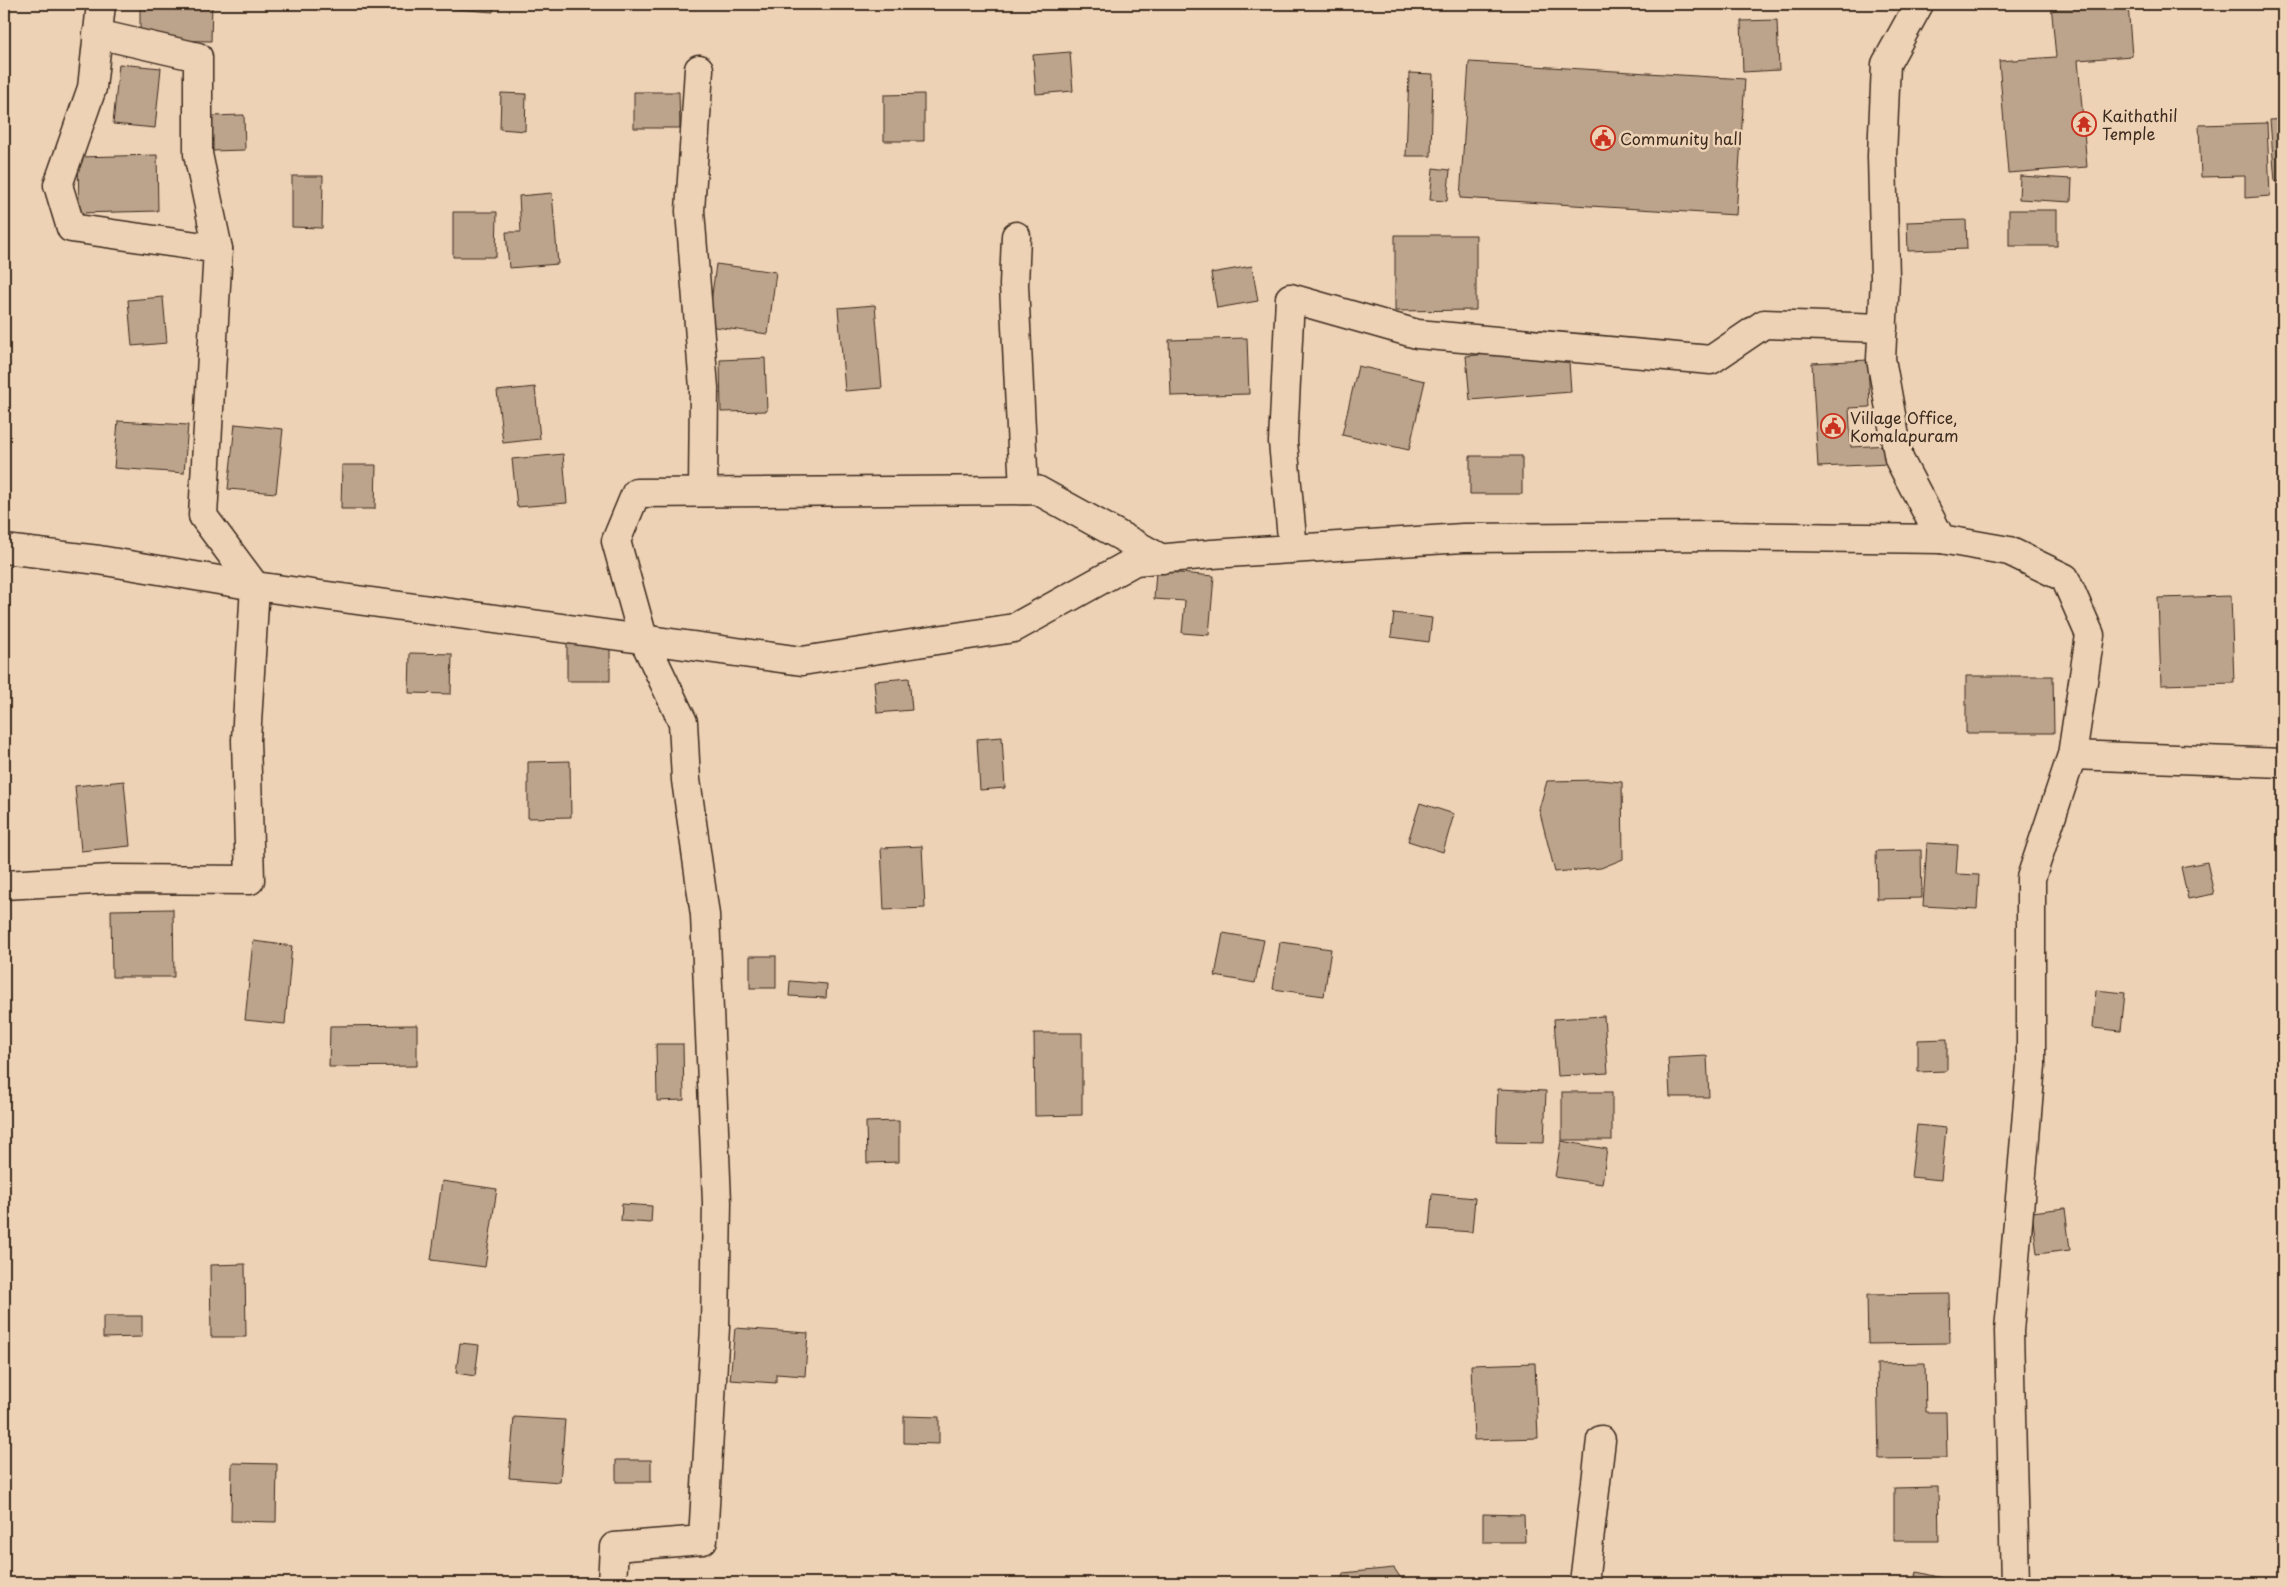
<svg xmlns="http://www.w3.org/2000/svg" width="2287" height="1587" viewBox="0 0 2287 1587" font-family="'Playpen Sans',sans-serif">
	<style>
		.building { fill: #bca38b; stroke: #3b2a1e }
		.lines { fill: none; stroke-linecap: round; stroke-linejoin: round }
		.street-casing { stroke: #3b2a1e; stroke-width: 31 }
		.street { stroke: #eed2b5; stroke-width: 28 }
		.labels { text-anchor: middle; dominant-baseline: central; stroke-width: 5; stroke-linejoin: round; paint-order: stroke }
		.poi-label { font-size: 16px; fill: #3b2a1e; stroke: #eed2b5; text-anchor: start }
	</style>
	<rect width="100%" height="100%" fill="#eed2b5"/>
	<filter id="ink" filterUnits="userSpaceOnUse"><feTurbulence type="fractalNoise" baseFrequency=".02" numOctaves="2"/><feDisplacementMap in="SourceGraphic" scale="10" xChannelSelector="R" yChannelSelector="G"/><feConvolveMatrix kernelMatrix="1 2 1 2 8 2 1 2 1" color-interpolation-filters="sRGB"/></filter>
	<g filter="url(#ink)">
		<g class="building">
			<path d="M140,4H212L211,41L140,40Z"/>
			<path d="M443,4H494L493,12L443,8Z"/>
			<path d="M2051,4H2128L2132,56L2078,60L2087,167L2008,173L1999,61L2056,57Z"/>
			<path d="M1777,20L1779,70L1743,72L1741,21Z"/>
			<path d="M1070,52L1073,91L1036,94L1033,55Z"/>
			<path d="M1469,62L1745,79L1736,215L1460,198Z"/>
			<path d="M119,64L161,68L155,128L113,124Z"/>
			<path d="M1409,73L1433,74L1431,156H1406Z"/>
			<path d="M634,92H679L680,128H634Z"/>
			<path d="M501,93L526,94L525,131L500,129Z"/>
			<path d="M924,94V141H884V95Z"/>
			<path d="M244,115L245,150L212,151L211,116Z"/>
			<path d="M2283,119V181L2275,182L2270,120Z"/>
			<path d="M2267,123L2270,196L2245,198V176L2201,177L2199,125Z"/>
			<path d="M157,155L158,211L79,213L78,157Z"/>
			<path d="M1433,168L1450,170L1447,201L1430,200Z"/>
			<path d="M292,176H323L322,228L292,227Z"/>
			<path d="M2020,176L2072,179L2071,202L2019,199Z"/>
			<path d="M552,193L558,264L509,268L506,232H521L519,196Z"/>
			<rect x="2009" y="210" width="48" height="36"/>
			<path d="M453,212H497L496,257H453Z"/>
			<path d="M1966,220L1967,249L1908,251L1907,222Z"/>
			<path d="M1395,235H1476V310L1395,311Z"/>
			<path d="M716,264L776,272L768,334L708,326Z"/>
			<path d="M1252,266L1258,301L1217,308L1211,273Z"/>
			<path d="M163,297L167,343L132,346L128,300Z"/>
			<path d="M875,305L882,388L845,391L838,308Z"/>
			<path d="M1247,338L1249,394L1171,396L1169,340Z"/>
			<path d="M1568,347L1571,392L1470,400L1466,356Z"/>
			<path d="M765,358L767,411L721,412L720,360Z"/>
			<path d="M1868,360L1870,407L1849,408L1851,447L1889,445L1890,464L1818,467L1812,363Z"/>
			<path d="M1358,366L1425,381L1409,450L1342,435Z"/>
			<path d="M535,387L540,439L503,443L497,391Z"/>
			<path d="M118,421L188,425L184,473L114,468Z"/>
			<path d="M235,424L283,429L276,493L228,489Z"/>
			<path d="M563,454L567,503L517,507L512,459Z"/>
			<rect x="1470" y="456" width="52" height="38"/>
			<path d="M342,465H376L375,509H341Z"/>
			<path d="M1156,571L1214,576L1209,635L1182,633L1185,601L1154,599Z"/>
			<path d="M2231,596L2234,683L2161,685L2158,598Z"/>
			<path d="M1394,613L1432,618L1429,642L1391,637Z"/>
			<rect x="567" y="643" width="43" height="38"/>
			<path d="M410,653L452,654L451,694L409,693Z"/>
			<path d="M1966,676H2053L2054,733H1966Z"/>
			<path d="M909,678L912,710L877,713L874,681Z"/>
			<path d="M1002,737L1005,788L980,790L977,739Z"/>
			<path d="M570,761L571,817L528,818V762Z"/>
			<path d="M1599,780L1622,782L1623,859L1601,868L1555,872L1539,809L1547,781Z"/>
			<path d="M124,781L130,846L81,851L75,786Z"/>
			<path d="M1420,803L1454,814L1443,852L1408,841Z"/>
			<path d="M1927,843L1958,845L1956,874L1979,875L1977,909L1923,906Z"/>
			<path d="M922,846L925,908L884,910L881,848Z"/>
			<path d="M1921,850L1922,898L1877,899L1876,851Z"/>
			<path d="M2207,862L2214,894L2188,899L2181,867Z"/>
			<path d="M173,909L174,977H112L111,910Z"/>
			<path d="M1223,933L1264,940L1255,983L1215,976Z"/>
			<path d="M253,941L292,946L285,1024L245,1020Z"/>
			<path d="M1280,942L1331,949L1324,996L1273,989Z"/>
			<rect x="750" y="956" width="26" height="32"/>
			<path d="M790,981L827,984L826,998L789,996Z"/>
			<path d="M2096,990L2125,993L2121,1031L2093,1028Z"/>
			<path d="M1604,1016L1608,1073L1558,1076L1554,1019Z"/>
			<path d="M417,1025V1066L329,1067L330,1026Z"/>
			<path d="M1034,1033H1082V1115L1035,1116Z"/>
			<path d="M1947,1039V1071L1918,1072V1040Z"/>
			<path d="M656,1044H683L684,1100L657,1101Z"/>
			<path d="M1707,1056L1709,1097H1670L1668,1058Z"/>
			<path d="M1498,1089L1546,1091L1544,1143L1496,1142Z"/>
			<rect x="1562" y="1092" width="50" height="48"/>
			<path d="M899,1121V1162L867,1163L866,1122Z"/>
			<path d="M1917,1125L1946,1128L1941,1180L1911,1177Z"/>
			<path d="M1561,1141L1607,1149L1602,1184L1555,1177Z"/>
			<path d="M442,1181L497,1189L485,1267L431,1260Z"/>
			<path d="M1432,1194L1475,1198L1472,1232L1429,1229Z"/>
			<path d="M622,1204L652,1206L651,1223L621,1221Z"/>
			<path d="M2065,1208L2070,1250L2037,1254L2032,1212Z"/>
			<path d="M245,1264L246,1337H211L210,1265Z"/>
			<path d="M1949,1294L1950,1343L1868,1344L1867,1295Z"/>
			<path d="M103,1316H142V1337L103,1338Z"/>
			<path d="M735,1328L808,1333L805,1376L776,1374V1383L730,1380Z"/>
			<path d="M460,1343L479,1345L475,1376L456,1373Z"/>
			<path d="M1535,1363L1538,1438L1474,1440L1471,1365Z"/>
			<path d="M1925,1363L1926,1412H1946L1947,1458L1879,1459L1877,1364Z"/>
			<path d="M904,1416L939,1417V1444L904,1443Z"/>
			<path d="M514,1417L565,1420L560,1482L509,1478Z"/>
			<rect x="616" y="1460" width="35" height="22"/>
			<path d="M232,1463L277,1464L276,1522L231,1521Z"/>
			<path d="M1938,1487L1939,1541H1894V1488Z"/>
			<path d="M1483,1514L1524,1515L1525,1542H1483Z"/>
			<path d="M1394,1568L1404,1583H1341L1343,1573Z"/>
			<path d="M1917,1572L1951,1580V1583H1914Z"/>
		</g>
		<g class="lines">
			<defs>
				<g id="street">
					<path d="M1919,4L1886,64L1882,156L1885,278L1881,359L1899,459L1941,539L2009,551L2065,578L2090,635L2072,755L2031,878V1065L2009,1331L2015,1583"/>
					<path d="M97,34L198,57V154L218,249"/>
					<path d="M699,69L690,211L704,388L703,492"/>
					<path d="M1016,236L1014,285L1024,490"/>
					<path d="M4,549L99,560L255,586L802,661L1014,628L1135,561L1212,554L1463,538L1719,536L1941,539"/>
					<path d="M1293,549L1283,442L1290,298L1417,334L1711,360L1764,324L1883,328"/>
					<path d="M2072,755L2283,763"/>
					<path d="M4,885L113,879L250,880L246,740L255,586L203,516L218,249L71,228L58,185L92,88L101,4"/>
					<path d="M612,1583L614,1547L703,1540L715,1327L717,1202L705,915L686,780L683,722L643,638L616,541L636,493L1037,490L1162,559"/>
					<path d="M1584,1583L1601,1440"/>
				</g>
			</defs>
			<use href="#street" class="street-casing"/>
			<use href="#street" class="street"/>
		</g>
	</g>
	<defs>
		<symbol id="temple-ring" viewBox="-11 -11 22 22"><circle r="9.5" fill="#eed2b5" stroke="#c8321e" stroke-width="1.5"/><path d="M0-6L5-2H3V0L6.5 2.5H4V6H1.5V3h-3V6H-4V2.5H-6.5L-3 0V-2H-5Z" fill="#c8321e"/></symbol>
		<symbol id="civic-ring" viewBox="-11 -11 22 22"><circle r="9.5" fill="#eed2b5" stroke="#c8321e" stroke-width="1.5"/><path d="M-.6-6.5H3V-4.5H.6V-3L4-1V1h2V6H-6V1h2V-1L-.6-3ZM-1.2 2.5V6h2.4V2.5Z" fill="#c8321e"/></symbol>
	</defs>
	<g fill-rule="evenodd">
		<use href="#temple-ring" x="2070" y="110" width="28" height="28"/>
		<use href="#civic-ring" x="1589" y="124" width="28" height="28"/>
		<use href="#civic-ring" x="1819" y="412" width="28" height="28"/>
	</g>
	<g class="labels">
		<g class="poi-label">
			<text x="2102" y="115">Kaithathil<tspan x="2102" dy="18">Temple</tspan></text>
			<text x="1620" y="138">Community hall</text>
			<text x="1850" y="417">Village Office,<tspan x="1850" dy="18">Komalapuram</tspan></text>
		</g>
	</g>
	<rect width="2287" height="1587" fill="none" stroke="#eed2b5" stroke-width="20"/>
	<rect x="10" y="10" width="2267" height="1567" fill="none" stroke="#3b2a1e" stroke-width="2" filter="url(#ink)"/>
</svg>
